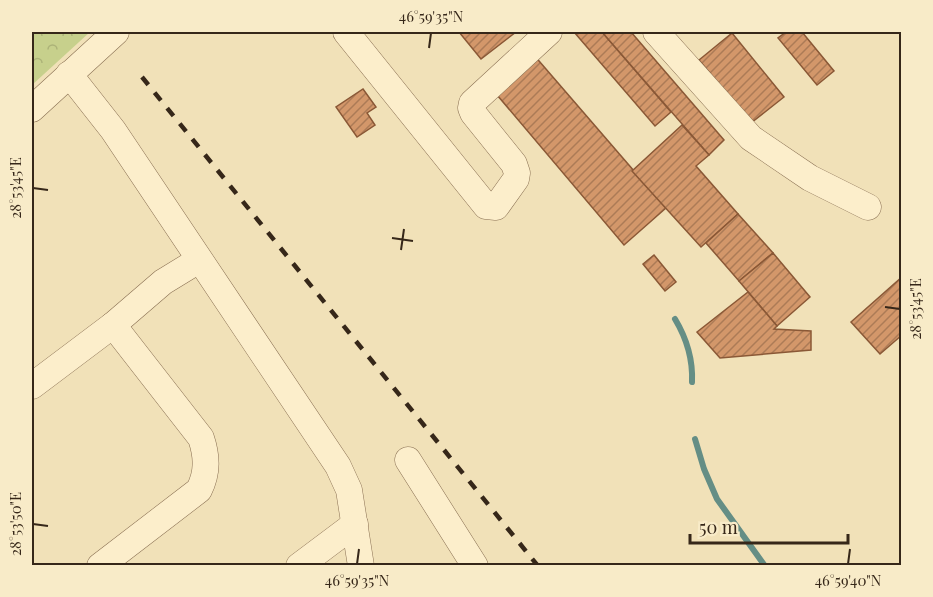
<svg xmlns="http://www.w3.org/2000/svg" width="933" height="597" viewBox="0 0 933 597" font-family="'Playfair Display',serif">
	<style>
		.forest { fill: url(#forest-crowns) }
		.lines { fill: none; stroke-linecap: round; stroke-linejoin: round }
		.stream { stroke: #658e85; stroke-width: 6 }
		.building { fill: url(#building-hatch); stroke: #8a5836; stroke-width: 1.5 }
		.minor-casing { stroke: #896f52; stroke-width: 27 }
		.minor { stroke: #fceecb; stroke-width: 26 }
		.rail { stroke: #362719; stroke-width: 4.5; stroke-dasharray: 10 10; stroke-linecap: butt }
		.ticks { fill: none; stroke: #362719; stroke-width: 2 }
		.neatline { fill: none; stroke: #362719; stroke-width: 2 }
		.ticks-label { font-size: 15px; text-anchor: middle; fill: #362719 }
	</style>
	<defs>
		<pattern id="forest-crowns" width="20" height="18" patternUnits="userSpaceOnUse" patternTransform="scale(1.5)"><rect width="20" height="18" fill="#c7d08c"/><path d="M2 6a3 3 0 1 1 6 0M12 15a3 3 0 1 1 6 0" fill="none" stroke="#acb378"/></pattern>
		<pattern id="building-hatch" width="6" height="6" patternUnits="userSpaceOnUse" patternTransform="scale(1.5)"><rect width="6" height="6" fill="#d3976a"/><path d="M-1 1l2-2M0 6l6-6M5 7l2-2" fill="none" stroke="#ac7b56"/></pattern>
	</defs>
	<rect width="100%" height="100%" fill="#f1e1b8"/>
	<path class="forest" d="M32,32H90L32,85Z"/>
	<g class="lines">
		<g class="stream">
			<path d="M675,319C687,339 693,359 692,382"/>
			<path d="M695,439L704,469L717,499L765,566"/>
		</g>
	</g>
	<g class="building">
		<path d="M459,32H516L481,59Z"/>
		<path d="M574,32H602L671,112L655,126Z"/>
		<path d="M602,32H631L724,140L709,155Z"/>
		<path d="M786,32H802L834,71L817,85L778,38Z"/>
		<path d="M732,33L784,97L751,123L699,60Z"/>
		<path d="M533,54L666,208L624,245L492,89Z"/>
		<path d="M363,89L376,107L367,113L375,125L357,137L336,107Z"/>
		<path d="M682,125L709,155L696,166L738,214L701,247L632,171Z"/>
		<path d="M738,214L773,253L739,281L706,243Z"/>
		<path d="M773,253L810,297L777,326L739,281Z"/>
		<path d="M654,255L676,282L665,291L643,264Z"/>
		<path d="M902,277V335L880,354L851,322Z"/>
		<path d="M748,292L777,326L774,329L811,331V350L720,358L697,332Z"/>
	</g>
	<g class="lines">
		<defs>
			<g id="minor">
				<path d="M346,32L486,206L496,207L516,179L517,173L514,164L473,113L471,108L472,103L549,32"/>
				<path d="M656,32L751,138L810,178L868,207"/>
				<path d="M69,74L113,130L338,466L349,490L361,566"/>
				<path d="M32,109L116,32"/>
				<path d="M32,386L113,325L163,282L199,260"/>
				<path d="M408,460L475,566"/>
				<path d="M100,566L199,490C208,472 207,456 201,438L113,325"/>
				<path d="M299,566L355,524"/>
			</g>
		</defs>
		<use href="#minor" class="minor-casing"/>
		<use href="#minor" class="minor"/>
		<path class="rail" d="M142,77L538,566"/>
	</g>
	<path class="ticks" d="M429,48L431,33M33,188L48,190M392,238L413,241M401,250L404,229M885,307L900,309M33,524L48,526M357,564L359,549M848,564L850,549"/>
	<rect width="933" height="597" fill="none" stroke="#f8ebc8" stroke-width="66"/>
	<path d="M690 534v9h158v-9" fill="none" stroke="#362719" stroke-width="3"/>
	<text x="699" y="534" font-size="18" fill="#362719" stroke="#f8ebc8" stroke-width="4.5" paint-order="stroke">50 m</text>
	<rect x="33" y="33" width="867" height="531" class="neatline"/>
	<g class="ticks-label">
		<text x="431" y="22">46°59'35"N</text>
		<text transform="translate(16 188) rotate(-90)" y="5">28°53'45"E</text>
		<text transform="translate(916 309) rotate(-90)" y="5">28°53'45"E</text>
		<text transform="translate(16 524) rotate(-90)" y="5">28°53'50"E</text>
		<text x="357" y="586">46°59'35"N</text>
		<text x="848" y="586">46°59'40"N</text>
	</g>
</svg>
